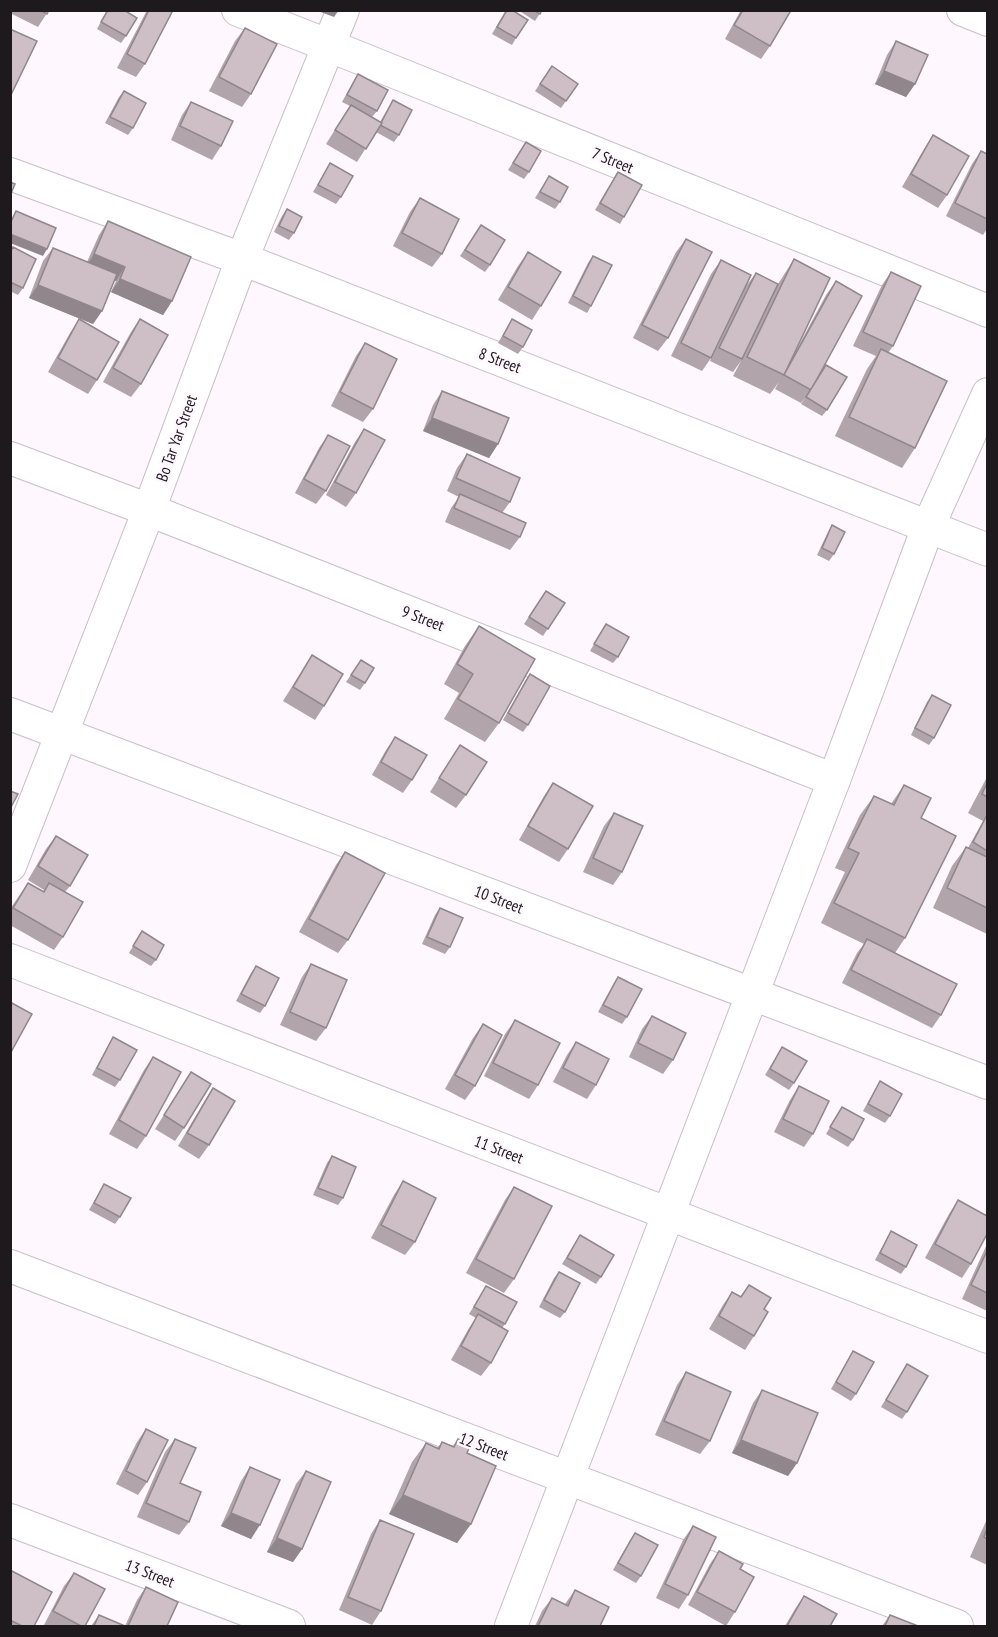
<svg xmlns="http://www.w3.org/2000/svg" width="998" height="1637" viewBox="0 0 998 1637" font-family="'PT Sans Narrow',sans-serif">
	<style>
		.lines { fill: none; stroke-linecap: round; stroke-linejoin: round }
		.minor-casing { stroke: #c9bec8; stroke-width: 34 }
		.minor { stroke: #fff; stroke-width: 32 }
		.wall { fill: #b1a4ab }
		.shaded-wall { fill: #90868b }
		.building { fill: #cebfc7; stroke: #90868b; stroke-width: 1.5 }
		.labels { text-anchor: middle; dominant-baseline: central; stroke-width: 5; stroke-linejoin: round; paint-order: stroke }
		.street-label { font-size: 16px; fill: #1d191c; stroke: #fef7fe }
	</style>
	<rect width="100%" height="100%" fill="#fef7fe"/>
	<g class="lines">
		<defs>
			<g id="minor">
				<path d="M238,10L330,46L988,311"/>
				<path d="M963,10L988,20"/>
				<path d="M10,174L242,259L988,550"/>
				<path d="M10,458L149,510L834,780"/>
				<path d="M10,714L988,1083"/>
				<path d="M10,866L149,510L242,259L343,10"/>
				<path d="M10,960L988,1337"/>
				<path d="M10,1266L957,1626"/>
				<path d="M10,1520L289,1626"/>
				<path d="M511,1626L834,780L928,527L988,394"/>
			</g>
		</defs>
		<use href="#minor" class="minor-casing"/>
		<use href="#minor" class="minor"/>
	</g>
	<g class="wall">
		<path d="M10,10H49L38,27L10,13Z"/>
		<path d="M107,10H124L126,36L121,43L97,29Z"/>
		<path d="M147,10H168L145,64L136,77L117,68L144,16Z"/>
		<path d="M506,10L516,38L512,45L492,34Z"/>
		<path d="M518,10H542L535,21Z"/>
		<path d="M741,10H789L770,46L761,59L725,39Z"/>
		<path d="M245,28L251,94L242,107L209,91L235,41Z"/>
		<path d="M896,41L915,84L906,97L875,84L887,55Z"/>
		<path d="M552,66L578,84L561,108L535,91Z"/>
		<path d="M358,74L377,111L372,117L380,122L393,100L399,135L394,142L376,132L357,162L326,144L350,106L342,102L354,80Z"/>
		<path d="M124,91L133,128L128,135L105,123L119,97Z"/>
		<path d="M191,102L221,146L212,160L171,140L182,115Z"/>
		<path d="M933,135L947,195L938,208L902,187L924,149Z"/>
		<path d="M526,142L529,172L524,179L508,170Z"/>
		<path d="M981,151L987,154V229L983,235L946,216L972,164Z"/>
		<path d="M330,163L341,197L336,204L313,192Z"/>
		<path d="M618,172L624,217L620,224L595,210Z"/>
		<path d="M549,176L560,202L555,209L535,198Z"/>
		<path d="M420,198L442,254L432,267L393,246L410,212Z"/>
		<path d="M287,209L294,233L289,240L274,232L282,216Z"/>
		<path d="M108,221L172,301L163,315L111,292L116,281L114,280L102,311L93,324L29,298L43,261L53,248L87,262L99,235Z"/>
		<path d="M481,225L490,265L485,272L460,256Z"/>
		<path d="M686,239L668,338L658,351L633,338L676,252Z"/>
		<path d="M13,247L23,288L18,295L10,291V250Z"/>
		<path d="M528,252L541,306L532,320L498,300L518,266Z"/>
		<path d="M593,256L591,306L587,313L568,303L588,263Z"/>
		<path d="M794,259L792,358L826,295L836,281L816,380L827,410L822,416L801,404L806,397L801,403L775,389L779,382L770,394L733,376L741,361L733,372L710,361L746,286L756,273L778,284Z"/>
		<path d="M721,260L711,358L702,371L671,356L711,274Z"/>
		<path d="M891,272L893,346L888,353L915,448L902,468L835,436L867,369L876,356L853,346L882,285Z"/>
		<path d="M79,319L97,380L88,394L48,372L70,333Z"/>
		<path d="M140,319L141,384L131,397L103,382L131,332Z"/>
		<path d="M512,319L523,347L518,354L498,343Z"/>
		<path d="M365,343L373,409L363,422L331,406L356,356Z"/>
		<path d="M442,391L498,444L489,458L423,431L433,405Z"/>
		<path d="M364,429L356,493L346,507L326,495L355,442Z"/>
		<path d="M328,435L326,491L316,504L295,493L319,448Z"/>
		<path d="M467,454L510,502L502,513L520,537L510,550L445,522L451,508L459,497L447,491L457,468Z"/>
		<path d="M832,525L834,554L829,561L817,555L828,532Z"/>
		<path d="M546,591L565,603L543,636L524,624Z"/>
		<path d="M606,624L618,657L613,663L590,651Z"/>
		<path d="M479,626L499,723L485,742L444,719L459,693L444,684L465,646Z"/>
		<path d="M312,655L324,706L315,720L283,701L303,669Z"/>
		<path d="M361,660L365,683L360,690L346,682Z"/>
		<path d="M530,674L528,725L523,732L503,720L525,681Z"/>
		<path d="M932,695L934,738L929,745L911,735L927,702Z"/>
		<path d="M395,737L412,780L403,793L372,775L386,750Z"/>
		<path d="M460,745L466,795L456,808L430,792Z"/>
		<path d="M987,777V934L933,908L952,866L966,847L968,848L983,821L968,813Z"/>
		<path d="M553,783L568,849L559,862L519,840L544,796Z"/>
		<path d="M904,785L921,818L905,938L895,953L941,1015L932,1028L842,983L857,953L864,944L821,923L845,872L835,868L860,815L874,796L891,804Z"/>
		<path d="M614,813L622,872L613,885L583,872L604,826Z"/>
		<path d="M56,836L70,886L65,892L63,937L54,950L10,925V909L28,883L43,892L44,890L28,880L46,849Z"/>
		<path d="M345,852L348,940L338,953L299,932L336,865Z"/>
		<path d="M440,908L450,947L445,954L422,944L435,915Z"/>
		<path d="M142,931L156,960L151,966L129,953Z"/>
		<path d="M311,964L326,1028L316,1041L280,1025L302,977Z"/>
		<path d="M256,966L265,1006L260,1013L236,1001L251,973Z"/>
		<path d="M618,977L627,1017L622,1024L598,1012L614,983Z"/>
		<path d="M652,1016L673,1060L663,1074L629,1057L642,1029Z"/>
		<path d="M515,1020L538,1085L529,1099L484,1076L505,1034Z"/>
		<path d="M483,1024L475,1086L465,1100L445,1089L473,1038Z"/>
		<path d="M113,1037L120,1080L115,1087L92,1075L109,1044Z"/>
		<path d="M576,1042L596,1085L587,1099L553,1082L567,1055Z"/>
		<path d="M782,1047L794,1083L789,1090L765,1075Z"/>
		<path d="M153,1057L146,1136L137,1149L109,1134L144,1070Z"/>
		<path d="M191,1072L184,1128L175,1141L155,1129Z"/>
		<path d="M880,1081L890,1116L885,1123L863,1111Z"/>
		<path d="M799,1086L813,1134L804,1147L774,1132L790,1100Z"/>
		<path d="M213,1088L209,1145L199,1159L178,1146L204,1102Z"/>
		<path d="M842,1107L853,1140L848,1147L826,1134Z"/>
		<path d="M332,1156L343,1198L338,1205L313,1195L327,1163Z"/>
		<path d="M403,1181L415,1242L405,1255L371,1238L394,1195Z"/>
		<path d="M104,1184L120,1217L115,1224L89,1210Z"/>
		<path d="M514,1187V1279L504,1293L466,1273L505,1200Z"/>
		<path d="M958,1200L971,1264L962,1278L925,1258L949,1214Z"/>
		<path d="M891,1231L906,1267L901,1274L875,1260L887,1238Z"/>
		<path d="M580,1235L601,1277L596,1284L562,1264Z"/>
		<path d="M987,1244V1311L962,1299Z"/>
		<path d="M559,1272L565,1312L560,1318L539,1307L554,1278Z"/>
		<path d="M749,1285L754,1336L745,1350L709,1329L723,1305L732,1292L740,1297Z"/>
		<path d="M486,1286L505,1324L502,1328L491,1363L481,1376L451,1360L469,1328L476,1318L469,1314Z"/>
		<path d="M853,1351L856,1394L851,1401L831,1389Z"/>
		<path d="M907,1364V1412L902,1419L881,1407Z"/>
		<path d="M686,1372L710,1441L700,1454L655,1435L677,1385Z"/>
		<path d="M762,1390L797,1463L788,1476L732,1453L753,1403Z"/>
		<path d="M146,1429L147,1482L138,1495L116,1484L137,1442Z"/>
		<path d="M175,1439L180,1483L189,1522L179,1535L137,1517L165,1452Z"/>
		<path d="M458,1439L467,1453L471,1524L457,1543L389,1514L412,1462L426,1443L437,1448L442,1442L453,1446Z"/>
		<path d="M250,1467L251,1539L221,1526L241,1481Z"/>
		<path d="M306,1471L302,1549L293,1562L267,1552L296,1484Z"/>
		<path d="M987,1519V1565L970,1557Z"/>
		<path d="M380,1520L381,1611L372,1625L339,1610L371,1534Z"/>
		<path d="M693,1526L688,1595L679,1609L656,1598L683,1540Z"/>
		<path d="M635,1533L641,1576L636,1583L613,1570L630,1540Z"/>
		<path d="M719,1551L740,1569L735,1612L726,1626L688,1605L710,1564Z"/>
		<path d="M10,1570L34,1626H10Z"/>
		<path d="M74,1573L85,1626H46L44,1625L64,1586Z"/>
		<path d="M146,1587L167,1626H91L99,1615L125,1626L137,1600Z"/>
		<path d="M575,1590L600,1626H535L542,1611L552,1598L565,1604Z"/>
		<path d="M804,1596L830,1626H785L795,1609Z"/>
		<path d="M890,1615L918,1626H882Z"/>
	</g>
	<g class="shaded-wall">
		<path d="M319,10H339L334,17L318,11Z"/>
		<path d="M884,71L915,84L906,97L875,84Z"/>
		<path d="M10,234L47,249L43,256L10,243Z"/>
		<path d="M94,254L125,267L116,281L85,268Z"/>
		<path d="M120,279L172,301L163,315L111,292Z"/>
		<path d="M38,285L102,311L93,324L29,298Z"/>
		<path d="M432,418L498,444L489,458L423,431Z"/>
		<path d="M741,1440L797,1463L788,1476L732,1453Z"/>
		<path d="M403,1495L471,1524L457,1543L389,1514Z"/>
		<path d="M231,1513L260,1525L251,1539L221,1526Z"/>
		<path d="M277,1538L302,1549L293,1562L267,1552Z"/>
	</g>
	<g class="building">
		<path d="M40,10H49L47,14Z"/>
		<path d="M108,10H124L137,18L126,36L101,22Z"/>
		<path d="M149,10H168L172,12L145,64L127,54Z"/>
		<path d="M507,10H512L528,20L516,38L497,27Z"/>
		<path d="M533,10H542L540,14Z"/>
		<path d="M743,10H788L790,12L770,46L734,25Z"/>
		<path d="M245,28L277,44L251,94L219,77Z"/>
		<path d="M10,29L37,41L10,97Z"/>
		<path d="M896,41L928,55L915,84L884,71Z"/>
		<path d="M552,66L578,84L566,101L540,84Z"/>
		<path d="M358,74L388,90L377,111L347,95Z"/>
		<path d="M124,91L146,103L133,128L110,117Z"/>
		<path d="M393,100L412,110L399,135L380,125Z"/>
		<path d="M191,102L233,121L221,146L180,126Z"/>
		<path d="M351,105L382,123L366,149L335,130Z"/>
		<path d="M933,135L969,156L947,195L911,174Z"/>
		<path d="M526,142L541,151L529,172L513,163Z"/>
		<path d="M981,151L987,154V219L955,203Z"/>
		<path d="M330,163L353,176L341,197L318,185Z"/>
		<path d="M618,172L642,185L624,217L600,203Z"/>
		<path d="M549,176L568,187L560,202L540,192Z"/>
		<path d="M10,182L15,184L10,196Z"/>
		<path d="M420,198L459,219L442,254L402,233Z"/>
		<path d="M287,209L302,217L294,233L279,226Z"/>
		<path d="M16,211L56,228L47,249L10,234V224Z"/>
		<path d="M108,221L191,257L172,301L120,279L125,267L94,254Z"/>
		<path d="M481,225L505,240L490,265L465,250Z"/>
		<path d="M686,239L712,252L668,338L642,325Z"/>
		<path d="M13,247L36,259L23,288L10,282V252Z"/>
		<path d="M53,248L117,274L102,311L38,285Z"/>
		<path d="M528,252L561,272L541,306L508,287Z"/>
		<path d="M593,256L612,265L591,306L573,296Z"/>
		<path d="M794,259L830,278L784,375L747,357Z"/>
		<path d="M721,260L751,275L711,358L681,343Z"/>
		<path d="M891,272L921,286L893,346L863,332Z"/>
		<path d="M756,273L778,284L742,359L719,348Z"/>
		<path d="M836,281L862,296L811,390L784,375Z"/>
		<path d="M79,319L119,342L97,380L58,358Z"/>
		<path d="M140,319L168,335L141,384L113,368Z"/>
		<path d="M512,319L532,330L523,347L503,336Z"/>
		<path d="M365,343L397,359L373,409L340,392Z"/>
		<path d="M881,349L947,381L915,448L849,417Z"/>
		<path d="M826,365L847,377L827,410L806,397Z"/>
		<path d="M442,391L509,418L498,444L432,418Z"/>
		<path d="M364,429L385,440L356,493L335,482Z"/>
		<path d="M328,435L350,446L326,491L304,479Z"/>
		<path d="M467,454L520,478L510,502L456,478Z"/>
		<path d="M460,494L526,523L520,537L454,508Z"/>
		<path d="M832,525L845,532L834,554L822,548Z"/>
		<path d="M546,591L565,603L548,629L529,617Z"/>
		<path d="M606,624L629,637L618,657L594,644Z"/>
		<path d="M479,626L535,659L499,723L458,699L473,674L457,664Z"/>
		<path d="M312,655L343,674L324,706L293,687Z"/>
		<path d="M361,660L374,668L365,683L351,675Z"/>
		<path d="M530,674L550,686L528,725L508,713Z"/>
		<path d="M932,695L951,705L934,738L915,728Z"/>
		<path d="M395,737L427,755L412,780L381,762Z"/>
		<path d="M460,745L487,762L466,795L439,778Z"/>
		<path d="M553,783L593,806L568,849L528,826Z"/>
		<path d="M987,783V797L982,794Z"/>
		<path d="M904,785L931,798L921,818L956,836L905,938L834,903L859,853L848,848L874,796L894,805Z"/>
		<path d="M10,791L18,794L10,809Z"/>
		<path d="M614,813L643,826L622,872L593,858Z"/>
		<path d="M987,815V851L973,842Z"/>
		<path d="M56,836L88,855L70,886L38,866Z"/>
		<path d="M966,847L987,857V908L947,888Z"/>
		<path d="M345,852L385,873L348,940L309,919Z"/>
		<path d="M28,883L44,892L49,883L83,902L63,937L13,908Z"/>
		<path d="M440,908L463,918L450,947L427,937Z"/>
		<path d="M142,931L164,945L156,960L133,946Z"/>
		<path d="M867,939L957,984L941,1015L851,970Z"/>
		<path d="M311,964L347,980L326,1028L290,1012Z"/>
		<path d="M256,966L279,978L265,1006L241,994Z"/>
		<path d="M618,977L642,989L627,1017L603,1005Z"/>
		<path d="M10,1002L32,1014L10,1054Z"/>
		<path d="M652,1016L686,1033L673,1060L638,1043Z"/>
		<path d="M515,1020L560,1043L538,1085L493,1063Z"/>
		<path d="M483,1024L502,1035L475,1086L455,1075Z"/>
		<path d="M113,1037L137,1050L120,1080L97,1068Z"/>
		<path d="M576,1042L609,1059L596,1085L563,1068Z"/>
		<path d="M782,1047L807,1061L794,1083L770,1069Z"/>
		<path d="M153,1057L181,1072L146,1136L119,1120Z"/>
		<path d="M191,1072L211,1084L184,1128L164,1115Z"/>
		<path d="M880,1081L902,1094L890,1116L868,1104Z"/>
		<path d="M799,1086L829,1101L813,1134L783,1119Z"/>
		<path d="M213,1088L235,1101L209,1145L187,1133Z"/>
		<path d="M842,1107L864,1119L853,1140L830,1127Z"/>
		<path d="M332,1156L356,1167L343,1198L318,1188Z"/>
		<path d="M403,1181L436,1198L415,1242L381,1225Z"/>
		<path d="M104,1184L131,1198L120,1217L94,1203Z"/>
		<path d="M514,1187L552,1206L514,1279L476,1259Z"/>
		<path d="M958,1200L987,1216V1234L971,1264L935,1244Z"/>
		<path d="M891,1231L917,1245L906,1267L880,1253Z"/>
		<path d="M580,1235L614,1255L601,1277L567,1258Z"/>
		<path d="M987,1251V1293L971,1285Z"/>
		<path d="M559,1272L580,1283L565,1312L544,1300Z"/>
		<path d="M749,1285L771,1298L764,1309L768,1312L754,1336L719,1316L732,1292L741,1297Z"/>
		<path d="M486,1286L517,1302L505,1324L474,1307Z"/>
		<path d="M478,1314L508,1331L491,1363L461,1346Z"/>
		<path d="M853,1351L874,1362L856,1394L836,1382Z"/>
		<path d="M907,1364L928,1376L907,1412L886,1400Z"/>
		<path d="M686,1372L731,1392L710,1441L664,1421Z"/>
		<path d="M762,1390L818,1413L797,1463L741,1440Z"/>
		<path d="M146,1429L168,1440L147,1482L126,1471Z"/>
		<path d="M175,1439L196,1448L180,1483L201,1492L189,1522L146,1503Z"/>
		<path d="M458,1439L471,1444L467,1453L496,1466L471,1524L403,1495L426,1443L439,1449L442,1442L454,1447Z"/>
		<path d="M250,1467L280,1480L260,1525L231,1513Z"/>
		<path d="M306,1471L331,1482L302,1549L277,1538Z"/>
		<path d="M380,1520L414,1534L381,1611L348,1597Z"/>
		<path d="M693,1526L716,1537L688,1595L665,1584Z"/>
		<path d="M987,1529V1539L984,1537Z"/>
		<path d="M635,1533L658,1545L641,1576L618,1563Z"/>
		<path d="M719,1551L743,1564L740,1569L754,1577L735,1612L697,1592Z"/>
		<path d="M10,1570L52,1592L34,1626H22L10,1620Z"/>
		<path d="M74,1573L105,1589L85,1626H81L53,1611Z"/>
		<path d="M146,1587L178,1602L167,1626H128Z"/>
		<path d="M575,1590L609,1607L600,1626H538L552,1598L568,1606Z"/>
		<path d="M804,1596L837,1614L830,1626H787Z"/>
		<path d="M99,1615L125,1626H94Z"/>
		<path d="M890,1615L918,1626H885Z"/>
	</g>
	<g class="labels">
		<g class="street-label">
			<text transform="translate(613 160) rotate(22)">7 Street</text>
			<text transform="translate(500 360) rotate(21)">8 Street</text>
			<text transform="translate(176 438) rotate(-70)">Bo Tar Yar Street</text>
			<text transform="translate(423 618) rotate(21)">9 Street</text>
			<text transform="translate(499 899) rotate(21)">10 Street</text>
			<text transform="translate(499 1149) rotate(21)">11 Street</text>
			<text transform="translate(484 1446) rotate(21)">12 Street</text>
			<text transform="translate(150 1573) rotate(21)">13 Street</text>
		</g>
	</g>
	<rect width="998" height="1637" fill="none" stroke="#1d191c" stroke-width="24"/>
</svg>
